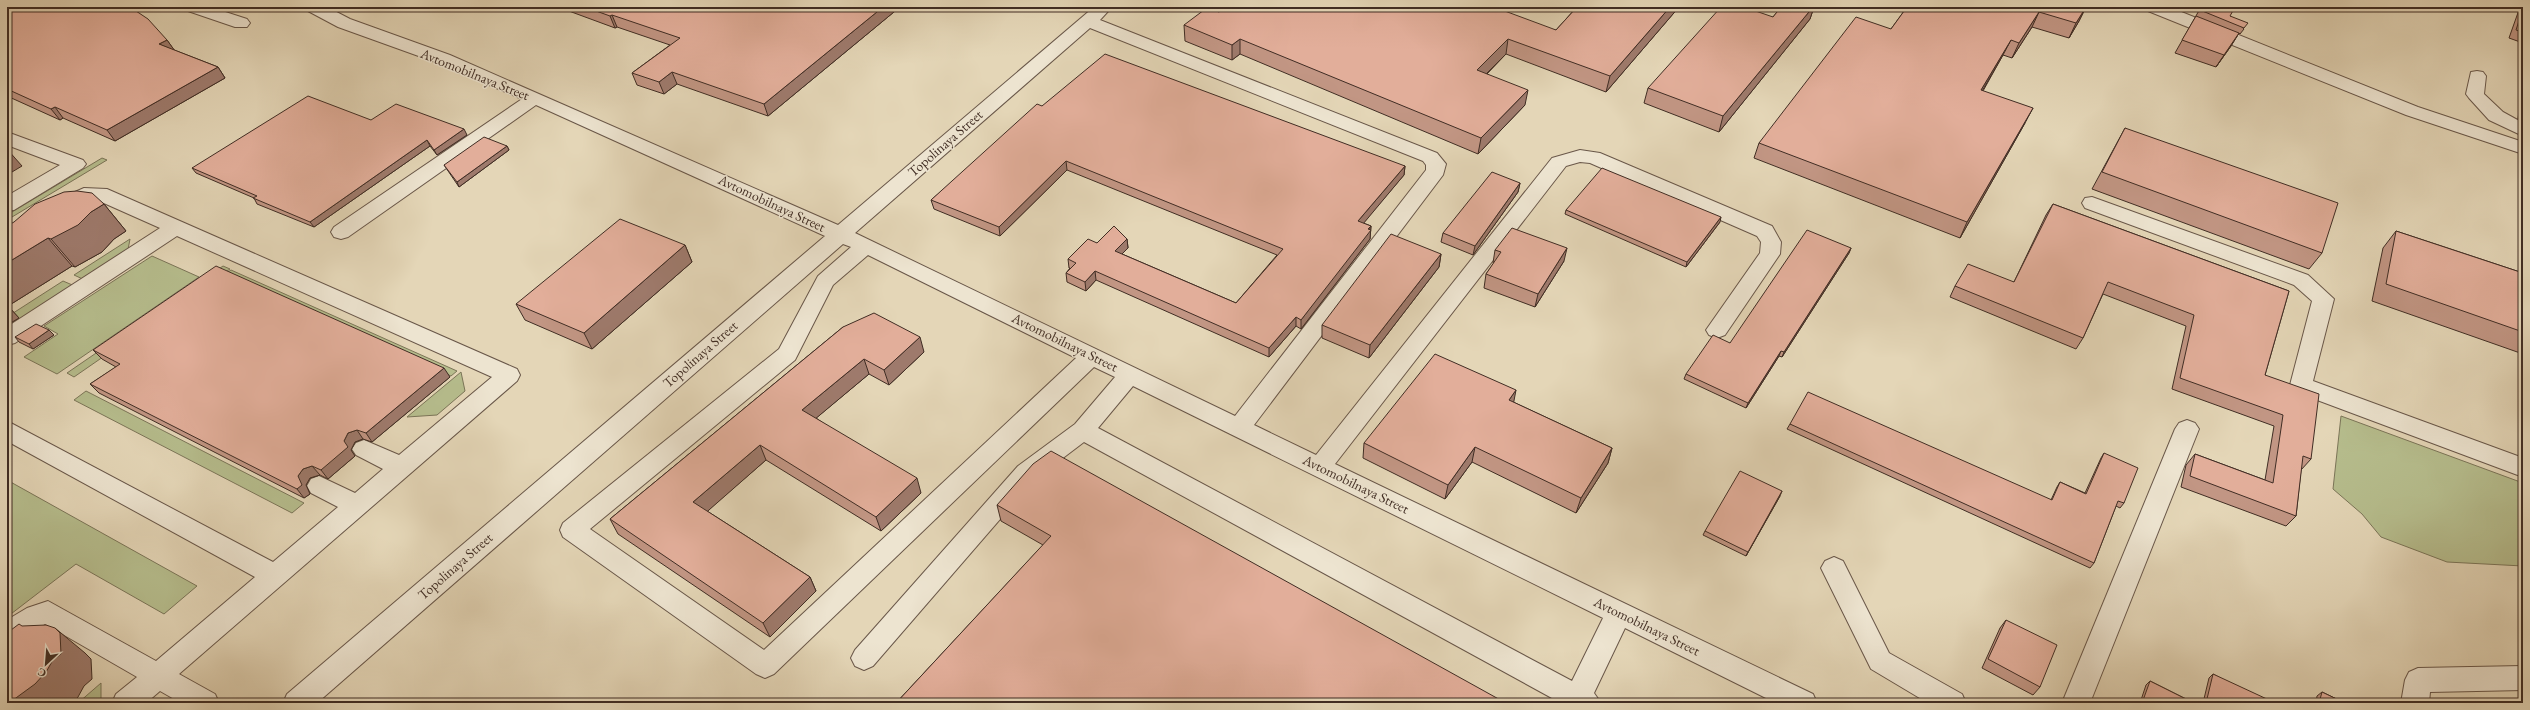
<svg xmlns="http://www.w3.org/2000/svg" width="2530" height="710" viewBox="0 0 2530 710" font-family="'EB Garamond',serif">
	<style>
		.green { fill: #b6bd8d; stroke: #7b7558 }
		.lines { fill: none; stroke-linecap: round; stroke-linejoin: round }
		.minor-casing { stroke: #695749; stroke-width: 2 }
		.minor { fill: #ede4d0; fill-rule: evenodd }
		.wall { fill: #c29684; stroke: #402d24 }
		.shaded-wall { fill: #9e7a6c; stroke: #402d24 }
		.building { fill: #e2ae9a; stroke: #402d24 }
		.labels { text-anchor: middle; dominant-baseline: central; stroke-width: 3; stroke-linejoin: round; paint-order: stroke }
		.street-label { font-size: 14px; fill: #402d24; stroke: #ede4d0 }
	</style>
	<rect width="100%" height="100%" fill="#e4d6b7"/>
	<filter id="stains"><feTurbulence type="fractalNoise" baseFrequency=".005" numOctaves="4"/><feColorMatrix values="0 0 0 0 .2 0 0 0 0 .09 0 0 0 0 .02 0 0 0 .5 -.17"/></filter>
	<radialGradient id="worn" r=".72"><stop offset=".6" stop-color="#630" stop-opacity="0"/><stop offset="1" stop-color="#630" stop-opacity=".3"/></radialGradient>
	<g class="green">
		<path d="M102,158L107,160L7,220V215Z"/>
		<path d="M130,239L127,255L87,281L74,275Z"/>
		<path d="M152,256L199,277L57,374L24,357L58,334L44,326Z"/>
		<path d="M223,266L230,269L74,377L67,373Z"/>
		<path d="M231,270L457,371L451,376L225,274Z"/>
		<path d="M63,281L77,287L7,333V317Z"/>
		<path d="M461,372L465,391L437,415L407,417Z"/>
		<path d="M86,391L304,503L292,513L74,400Z"/>
		<path d="M2341,416L2523,483V566L2447,562L2381,537L2362,514L2333,489Z"/>
		<path d="M7,480L197,586L164,614L76,564L7,617Z"/>
		<path d="M101,683V703H78Z"/>
	</g>
	<g class="lines">
		<defs>
			<g id="minor">
				<path d="M186,7H210L247,19L250,23L247,27H235L188,11Z"/>
				<path d="M306,7H327L350,19L450,55L838,225L1094,7H1112L1100,20L1437,153L1446,164L1443,175L1254,425L1316,455L1552,158L1580,150L1600,153L1772,226L1781,242L1780,254L1725,335L1717,338L1709,335L1706,330L1760,253L1761,242L1757,236L1590,163L1580,162L1566,166L1335,464L1813,694L1817,703H1776L1625,628L1594,693L1601,703H1561L1084,442L1034,480L873,666L864,670L855,666L851,658L855,650L1018,466L1075,424L1115,377L1094,367L774,674L765,678L756,674L563,537L560,530L563,523L779,349L818,276L851,247L843,244L317,703H283L287,694L825,236L536,105L348,237L341,239L334,237L331,232L334,227L522,99L438,63L338,27L308,11ZM1090,28L1423,161L1426,165V170L1235,416L855,233ZM868,255L1076,358L764,650L590,529L795,360L833,285ZM1133,386L1603,618L1572,681L1098,428Z"/>
				<path d="M2146,7H2169L2418,107L2523,142V154L2406,115L2148,11Z"/>
				<path d="M2477,71L2483,72L2486,76L2484,94L2503,112L2523,123V136L2489,120L2469,98L2466,94L2471,72Z"/>
				<path d="M7,132L83,160L86,164L83,168L14,210L7,211V196L60,165L7,145Z"/>
				<path d="M84,188L107,189L517,369L520,375L517,381L179,674L215,694L219,703H181L160,691L146,703H112L116,694L137,677L45,624L16,643L7,646V620L27,608L48,601L156,661L255,577L7,441V421L273,562L338,507L311,493L307,486L311,479L319,476L355,493L383,469L356,455L352,449L356,443L364,440L399,455L492,377L177,236L15,343L7,345V327L160,228L97,200H88L64,211L57,210L54,205L57,200Z"/>
				<path d="M2092,197L2308,275L2334,299L2313,381L2523,458V477L2293,391L2290,385L2312,301L2294,285L2085,208L2082,203L2085,198Z"/>
				<path d="M2187,420L2195,423L2199,429L2090,703H2062L2175,429L2179,423Z"/>
				<path d="M1834,557L1843,561L1889,653L1962,694L1966,703H1928L1871,669L1821,568L1825,561Z"/>
				<path d="M2523,666V690L2430,692L2429,703H2401L2405,680L2409,672L2418,668Z"/>
			</g>
		</defs>
		<use href="#minor" class="minor-casing"/>
		<use href="#minor" class="minor"/>
	</g>
	<g class="wall">
		<path d="M7,7L167,40L174,50L218,67L225,78L115,141L63,118L60,120L7,96Z"/>
		<path d="M558,7H900L768,116L677,84L664,94L637,85L632,73L670,45L617,27L615,28Z"/>
		<path d="M1569,7H1679L1606,92L1506,54L1487,74L1525,105L1478,154L1240,54L1232,60L1185,41L1184,25L1219,12L1556,30L1575,9Z"/>
		<path d="M1781,7H1814L1810,19L1719,132L1644,103L1648,88L1773,17Z"/>
		<path d="M1907,7H2086L2079,21L2069,38L2032,27L2012,58L2003,55L1983,91L2025,123L1960,238L1754,158L1759,143L1891,29Z"/>
		<path d="M2201,7L2230,16L2244,29L2240,34L2239,33L2231,46L2216,67L2175,53Z"/>
		<path d="M2520,7H2523V43L2509,38Z"/>
		<path d="M2523,79V120L2518,119Z"/>
		<path d="M1042,106L1405,166L1404,175L1363,223L1371,226L1370,239L1301,329L1296,326L1269,357L1096,280L1086,291L1067,282L1066,273L1070,268H1069L1068,259L1097,243L1127,239L1128,248L1122,254L1236,303L1277,255L1067,170L1000,236L934,209L931,200Z"/>
		<path d="M2125,128L2322,253L2309,269L2092,189Z"/>
		<path d="M467,135L437,155L430,146L314,227L257,204L254,198L196,173L192,168Z"/>
		<path d="M507,146L509,150L459,187L444,165Z"/>
		<path d="M1520,183L1518,192L1473,255L1441,242L1443,233Z"/>
		<path d="M104,204L126,231L114,239L102,252L75,267L72,266L8,306L19,318L7,325V226Z"/>
		<path d="M2053,204L2289,291L2265,375L2311,459L2301,470L2296,516L2286,526L2181,487L2186,465L2195,454L2265,480L2274,426L2172,389L2186,326L2103,294L2083,338L2076,349L1950,297L1955,286L2014,282L2046,215Z"/>
		<path d="M1566,210L1720,222L1686,267L1565,214Z"/>
		<path d="M2396,231L2523,273V354L2372,301L2383,248Z"/>
		<path d="M685,245L692,262L592,349L525,320L516,304Z"/>
		<path d="M1851,248L1849,253L1782,357L1779,356L1746,408L1684,379L1686,374L1730,343Z"/>
		<path d="M1495,250L1564,261L1535,307L1484,288L1486,274L1494,263H1493Z"/>
		<path d="M1441,254L1439,267L1369,358L1322,338V325Z"/>
		<path d="M843,327L924,352L889,385L869,374L816,418L921,493L881,531L766,460L707,511L810,577L816,591L770,637L618,534L610,519Z"/>
		<path d="M54,335L33,349L19,342L15,337Z"/>
		<path d="M93,350L450,377L372,442L363,439L355,442L351,450L355,456L328,479L320,475L310,478L306,485L310,494L304,498L99,393L90,384L116,367L102,359Z"/>
		<path d="M1513,402L1612,448L1608,463L1576,513L1472,462L1445,499L1363,458L1364,443Z"/>
		<path d="M1790,424L2051,500L2057,487L2060,482L2085,493L2101,458L2104,453L2124,503L2120,508L2116,506L2094,563L2090,568L1787,429Z"/>
		<path d="M1780,496L1746,556L1703,535L1705,531Z"/>
		<path d="M997,505L1504,702V703H896L1043,545L1001,521Z"/>
		<path d="M2006,620L2040,687L2033,695L1982,668L2000,628Z"/>
		<path d="M2213,674L2268,703H2203L2209,678Z"/>
		<path d="M2150,681L2194,703H2140L2146,685Z"/>
		<path d="M2322,692L2345,703H2316L2317,696Z"/>
	</g>
	<g class="shaded-wall">
		<path d="M883,7H900L768,116L764,104Z"/>
		<path d="M1670,7H1679L1606,92L1610,76Z"/>
		<path d="M1813,7H1814L1810,19L1719,132L1723,116Z"/>
		<path d="M2086,7L2079,21L2069,38L2076,23Z"/>
		<path d="M2039,12L2032,27L2012,58L2019,43Z"/>
		<path d="M612,15L617,27L615,28L610,16Z"/>
		<path d="M2239,33L2231,46L2216,67L2224,55Z"/>
		<path d="M1240,39V54L1232,60V45Z"/>
		<path d="M1508,39L1506,54L1475,85L1477,70Z"/>
		<path d="M167,40L175,51L159,44Z"/>
		<path d="M2011,40L2003,55L1974,105L1981,90Z"/>
		<path d="M218,67L225,78L115,141L107,130Z"/>
		<path d="M672,72L677,84L664,94L659,82Z"/>
		<path d="M1528,90L1525,105L1478,154L1481,138Z"/>
		<path d="M55,107L63,118L60,120L51,109Z"/>
		<path d="M2033,108L2025,123L1960,238L1967,222Z"/>
		<path d="M464,129L467,135L437,155L434,150Z"/>
		<path d="M427,140L430,146L314,227L310,222Z"/>
		<path d="M507,146L509,150L459,187L457,182Z"/>
		<path d="M7,149L22,166L7,175Z"/>
		<path d="M1066,161L1067,170L1000,236L999,227Z"/>
		<path d="M1405,166L1404,175L1358,230V221Z"/>
		<path d="M1520,183L1518,192L1473,255L1475,246Z"/>
		<path d="M104,204L126,231L114,239L102,252L75,267L51,239L91,212Z"/>
		<path d="M1721,217L1720,222L1686,267L1687,262Z"/>
		<path d="M1371,226L1370,239L1301,329V320Z"/>
		<path d="M48,238L72,266L8,306L19,318L7,325V263Z"/>
		<path d="M1127,239L1128,248L1116,260L1115,251Z"/>
		<path d="M685,245L692,262L592,349L584,333Z"/>
		<path d="M1567,248L1564,261L1535,307L1538,294Z"/>
		<path d="M1851,248L1849,253L1782,357L1784,352Z"/>
		<path d="M1441,254L1439,267L1369,358L1370,345Z"/>
		<path d="M1095,271L1096,280L1086,291L1085,282Z"/>
		<path d="M1296,317V326L1269,357V348Z"/>
		<path d="M49,330L54,335L33,349L29,344Z"/>
		<path d="M920,337L924,352L889,385L884,370Z"/>
		<path d="M1781,351L1779,356L1746,408L1748,403Z"/>
		<path d="M864,359L869,374L808,425L802,410Z"/>
		<path d="M444,368L450,377L372,442L366,433Z"/>
		<path d="M1516,390L1513,406L1509,400Z"/>
		<path d="M357,430L363,439L355,442L351,450L355,456L328,479L321,470L344,441L348,433Z"/>
		<path d="M760,445L766,460L701,517L693,502Z"/>
		<path d="M1475,447L1472,462L1445,499L1448,485Z"/>
		<path d="M1612,448L1608,463L1576,513L1581,498Z"/>
		<path d="M312,466L320,475L310,478L306,485L310,494L304,498L297,489L298,476L303,469Z"/>
		<path d="M917,478L921,493L881,531L876,517Z"/>
		<path d="M1782,491L1780,496L1746,556L1748,552Z"/>
		<path d="M810,577L816,591L770,637L763,623Z"/>
		<path d="M55,628L85,653L91,659L92,679L84,686L78,697L73,703H9Z"/>
	</g>
	<g class="building">
		<path d="M7,7H122L136,11L148,19L167,40L159,44L218,67L107,130L55,107L51,109L7,89Z"/>
		<path d="M585,7H883L764,104L672,72L659,82L632,73L680,38L612,15L610,16Z"/>
		<path d="M1208,7L1219,12L1225,7H1494L1556,30L1577,7H1670L1610,76L1508,39L1477,70L1528,90L1481,138L1240,39L1232,45L1184,25Z"/>
		<path d="M1721,7H1744L1773,17L1781,7H1813L1723,116L1648,88Z"/>
		<path d="M1907,7H2086L2076,23L2039,12L2019,43L2011,40L1981,90L2033,108L1967,222L1759,143L1856,17L1891,29Z"/>
		<path d="M2201,7H2235L2230,16L2248,23L2244,28L2200,10Z"/>
		<path d="M2523,8V32L2516,30Z"/>
		<path d="M2196,16L2239,33L2224,55L2182,40Z"/>
		<path d="M1105,54L1405,166L1358,221L1371,226L1368,229L1371,230L1301,320L1296,317L1269,348L1095,271L1085,282L1066,273L1076,263L1068,259L1088,239L1097,243L1114,226L1127,239L1115,251L1236,303L1283,249L1066,161L999,227L931,200L1037,104L1042,106Z"/>
		<path d="M308,96L371,120L396,104L464,129L434,150L427,140L310,222L253,198L257,196L192,168Z"/>
		<path d="M2125,128L2338,203L2322,253L2102,172Z"/>
		<path d="M484,137L507,146L457,182L444,165Z"/>
		<path d="M1602,168L1721,217L1687,262L1566,210Z"/>
		<path d="M1492,172L1520,183L1475,246L1443,233Z"/>
		<path d="M77,191L92,193L104,204L91,212L78,225L51,239L48,238L7,263V226L14,222L35,204L64,192Z"/>
		<path d="M2053,204L2289,291L2265,375L2319,394L2311,459L2303,456L2296,516L2190,476L2195,454L2273,483L2283,415L2180,378L2194,315L2108,282L2083,338L1955,286L1968,264L2014,282Z"/>
		<path d="M620,219L685,245L584,333L516,304Z"/>
		<path d="M1512,228L1567,248L1538,294L1486,274L1501,252L1495,250Z"/>
		<path d="M1807,230L1851,248L1784,352L1781,351L1748,403L1686,374L1713,335L1730,343Z"/>
		<path d="M2396,231L2523,273V332L2386,284Z"/>
		<path d="M1391,234L1441,254L1370,345L1322,325Z"/>
		<path d="M216,266L444,368L366,433L357,430L348,433L344,441L348,447L321,470L312,466L303,469L298,476L302,485L297,489L90,384L120,364L93,350Z"/>
		<path d="M874,313L920,337L884,370L864,359L802,410L917,478L876,517L760,445L693,502L810,577L763,623L610,519L843,327Z"/>
		<path d="M36,324L49,330L29,344L15,337Z"/>
		<path d="M1435,354L1516,390L1509,400L1612,448L1581,498L1475,447L1448,485L1364,443Z"/>
		<path d="M1808,392L2052,500L2060,482L2086,494L2104,453L2138,468L2124,503L2118,501L2094,563L1790,424Z"/>
		<path d="M1051,451L1504,702V703H896L1051,536L997,505L1033,464Z"/>
		<path d="M1740,471L1782,491L1748,552L1705,531Z"/>
		<path d="M2006,620L2057,645L2040,687L1988,659Z"/>
		<path d="M19,624L22,626L46,625L55,628L60,633L61,654L53,660L46,672L35,684L9,703H7V633Z"/>
		<path d="M2213,674L2269,700L2268,703H2206Z"/>
		<path d="M2150,681L2194,703H2142Z"/>
		<path d="M2322,692L2345,703H2319Z"/>
	</g>
	<g class="labels">
		<g class="street-label">
			<text transform="translate(475 74) rotate(22)">Avtomobilnaya Street</text>
			<text transform="translate(945 143) rotate(-41)">Topolinaya Street</text>
			<text transform="translate(772 203) rotate(25)">Avtomobilnaya Street</text>
			<text transform="translate(1065 342) rotate(26)">Avtomobilnaya Street</text>
			<text transform="translate(700 354) rotate(-41)">Topolinaya Street</text>
			<text transform="translate(1356 484) rotate(26)">Avtomobilnaya Street</text>
			<text transform="translate(455 566) rotate(-41)">Topolinaya Street</text>
			<text transform="translate(1647 626) rotate(26)">Avtomobilnaya Street</text>
		</g>
	</g>
	<rect width="2530" height="710" fill="none" stroke="#e4d6b7" stroke-width="24"/>
	<rect x="8" y="8" width="2514" height="694" fill="none" stroke="#402d24" stroke-width="2"/>
	<rect x="12" y="12" width="2506" height="686" fill="none" stroke="#402d24"/>
	<g transform="translate(46 664) rotate(206)" stroke="#ede4d0" stroke-width="3" paint-order="stroke">
	<path d="M0-3L7 15L0 10L-7 15Z" fill="#402d24"/>
	<text y="-6" font-size="11" font-weight="bold" text-anchor="middle" fill="#402d24">С</text>
	</g>
	<rect width="100%" height="100%" filter="url(#stains)"/>
	<rect width="100%" height="100%" fill="url(#worn)"/>
</svg>
